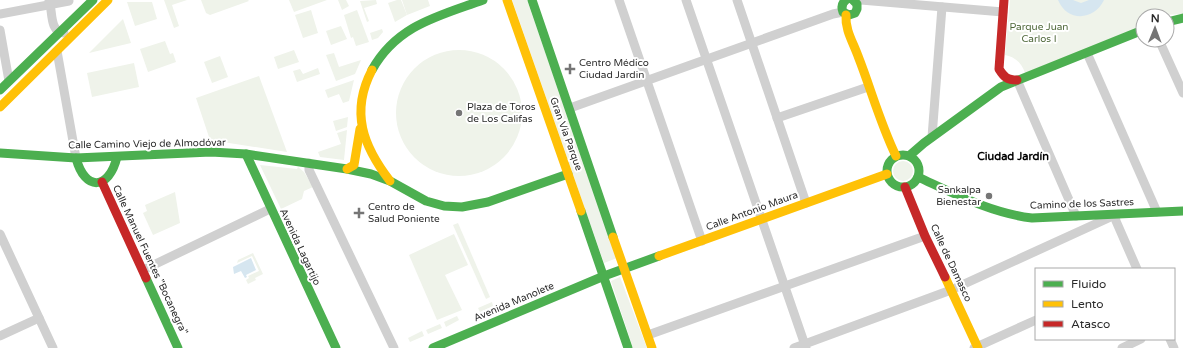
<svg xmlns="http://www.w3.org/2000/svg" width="1183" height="348" viewBox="0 0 1183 348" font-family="'Varela Round',sans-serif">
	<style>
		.green { fill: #eff3ea }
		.water { fill: #d6e6f0 }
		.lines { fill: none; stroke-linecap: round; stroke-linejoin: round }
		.street { stroke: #d0d0d0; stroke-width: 9 }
		.fast { stroke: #4caf50; stroke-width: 9 }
		.slow { stroke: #ffc107; stroke-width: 9 }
		.jam { stroke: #c62828; stroke-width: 9 }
		.poi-dot { fill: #757575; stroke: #fff; stroke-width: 1.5 }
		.labels { text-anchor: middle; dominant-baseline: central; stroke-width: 4; stroke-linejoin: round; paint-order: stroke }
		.park-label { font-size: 10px; fill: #4e6739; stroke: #fff }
		.poi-label { font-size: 10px; fill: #2b2b2b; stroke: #fff; text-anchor: start }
		.street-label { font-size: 10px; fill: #2b2b2b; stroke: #fff }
		.neighbourhood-label { font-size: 11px; font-weight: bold; fill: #000; stroke: #fff }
	</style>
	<rect width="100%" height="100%" fill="#fff"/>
	<g class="green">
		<path d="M164,0H187L172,5L179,26L174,28Z"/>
		<path d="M201,0H248L249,1L210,15L206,13Z"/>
		<path d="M289,0H327L294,12Z"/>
		<path d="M338,0H346L349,6L342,10Z"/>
		<path d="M376,0L377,4L364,8L369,21L367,22L360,1Z"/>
		<path d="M397,0H401L407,15L395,22L388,3Z"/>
		<path d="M402,0H428L430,6L407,15Z"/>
		<path d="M512,0H527L617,258L604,263Z"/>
		<path d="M1010,0H1183V14L1143,16V26L1025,73C1022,63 1015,57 1005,55Z"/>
		<path d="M127,2H152L157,19L135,26Z"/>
		<path d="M311,10L318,33L303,38L295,15Z"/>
		<path d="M357,10L369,42L356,46L353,37L351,38L344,15Z"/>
		<path d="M123,19L131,43L89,53Z"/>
		<path d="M341,26L347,39L331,45L326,31Z"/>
		<path d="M382,29L383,32L378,38L372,40L370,33Z"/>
		<path d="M165,41L170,54L173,53L176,62L148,72L140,49Z"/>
		<circle cx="459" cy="113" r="63"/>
		<path d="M294,50L299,62L278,69L274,57Z"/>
		<path d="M334,53L339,67L361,60L355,74L336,81L326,55Z"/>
		<path d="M220,56L228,77L212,83L204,62Z"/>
		<path d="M134,63L139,87L92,97L87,73Z"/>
		<path d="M318,68L320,74L297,82L293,71L300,69L303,74Z"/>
		<path d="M259,76L287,152L210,140L196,98Z"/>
		<path d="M354,80L349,101L343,103L339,94L328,98L325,90Z"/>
		<path d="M348,117L347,127L336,131L333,121Z"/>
		<path d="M347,130L344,160L320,157L318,152L341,144L337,133Z"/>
		<circle cx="903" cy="171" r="10"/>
		<path d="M260,165L297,169L298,167L304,172L313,187L304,191L302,199L281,209Z"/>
		<path d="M175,192L180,223L153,235L143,213L147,211L145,205Z"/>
		<path d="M458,223L490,297L486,299L453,225Z"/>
		<path d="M454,234L468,265L445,275L462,310L437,320L409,255Z"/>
		<path d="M253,253L263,274L255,278L256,280L248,284L246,280L249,278L248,276L259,271L252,256L237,263L238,260Z"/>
		<path d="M620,277L647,348H633L611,281Z"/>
		<path d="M492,302L493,306L480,312L478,308Z"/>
		<path d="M457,316L459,320L446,327L444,322Z"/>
		<path d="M440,324L442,328L428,334L426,330Z"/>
		<path d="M422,331L424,336L410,342L408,338Z"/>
	</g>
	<g class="water">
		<path d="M1058,0H1073L1081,3L1089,0H1104C1094,21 1067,22 1058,0Z"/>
		<path d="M251,258L256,270L246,275L247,277L245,278L241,271L234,274L233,267Z"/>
	</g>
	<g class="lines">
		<g class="street">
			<path d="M49,0C53,11 49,32 64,33"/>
			<path d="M619,0L702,241"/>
			<path d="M686,0L806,348"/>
			<path d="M737,0L806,203"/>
			<path d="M861,0L1003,12"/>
			<path d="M0,14L69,1"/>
			<path d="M0,30L9,81"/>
			<path d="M1159,40L1183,93"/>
			<path d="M57,51L76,158"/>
			<path d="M1087,53L1157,212"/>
			<path d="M1017,80L1076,216"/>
			<path d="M570,108L833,14L843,12"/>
			<path d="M777,118L868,87"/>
			<path d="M932,137L942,7"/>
			<path d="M309,163V170L394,348"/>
			<path d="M0,234L53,348"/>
			<path d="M143,270L270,209"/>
			<path d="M648,335L925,236"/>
			<path d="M0,336L39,318"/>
			<path d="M1170,339L1174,348"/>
			<path d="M794,348L951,290L1115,215L1116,221L1137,269"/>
			<path d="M974,348L1036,320"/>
			<path d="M1122,348L1141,339"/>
		</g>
		<g class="fast">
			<path d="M532,0L613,237"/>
			<path d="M846,0C842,3 841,7 843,12L849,15L855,13L857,9V4L853,0"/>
			<path d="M1167,22L1183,18"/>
			<path d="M372,70C397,25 439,16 483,0"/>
			<path d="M0,90L93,0"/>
			<path d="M0,153L76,158L211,152L246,154L347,169L371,174L390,181L426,201L444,206L462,207L488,202L568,174"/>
			<path d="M246,154L336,348"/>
			<circle cx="903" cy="171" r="16"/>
			<path d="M909,156L924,143L1001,87L1143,30"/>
			<path d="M76,158C85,192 109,190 117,157"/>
			<path d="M918,177C955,194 991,213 1032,218L1183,211"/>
			<path d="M581,211L628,348"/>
			<path d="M146,278L178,348"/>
			<path d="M433,348L604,276L659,256"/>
		</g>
		<g class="slow">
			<path d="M507,0L581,211"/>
			<path d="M846,15C845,30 853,42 858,56C871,89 880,123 896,156"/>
			<path d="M372,70C350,112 363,146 390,181"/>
			<path d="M0,107L108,0"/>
			<path d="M347,169L354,165L360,129"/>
			<path d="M613,237L652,348"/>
			<path d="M659,256L887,174"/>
			<path d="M945,277L978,348"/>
		</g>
		<g class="jam">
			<path d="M1004,0L999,69C1004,77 1007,80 1017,80"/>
			<path d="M102,182L146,278"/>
			<path d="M905,187L925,236L945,277"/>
		</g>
	</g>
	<g class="poi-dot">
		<path d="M568 63h4v4h4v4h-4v4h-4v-4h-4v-4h4z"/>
		<circle cx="459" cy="113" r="4"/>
		<circle cx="989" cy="196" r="4"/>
		<path d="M357 207h4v4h4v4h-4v4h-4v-4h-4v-4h4z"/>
	</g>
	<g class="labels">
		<g class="park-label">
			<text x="1039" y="27">Parque Juan<tspan x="1039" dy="12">Carlos I</tspan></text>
		</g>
		<g class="poi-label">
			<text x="579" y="63">Centro Médico<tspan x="579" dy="12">Ciudad Jardin</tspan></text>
			<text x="467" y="107">Plaza de Toros<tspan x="467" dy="12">de Los Califas</tspan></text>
			<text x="981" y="190" text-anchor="end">Sankalpa<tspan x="981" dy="12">Bienestar</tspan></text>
			<text x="368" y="207">Centro de<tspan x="368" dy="12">Salud Poniente</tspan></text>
		</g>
		<g class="street-label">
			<text transform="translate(566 134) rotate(70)">Gran Vía Parque</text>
			<text transform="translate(147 144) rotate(-1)">Calle Camino Viejo de Almodóvar</text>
			<text transform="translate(1082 204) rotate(-2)">Camino de los Sastres</text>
			<text transform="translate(752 211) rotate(-20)">Calle Antonio Maura</text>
			<text transform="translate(300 247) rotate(65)">Avenida Lagartijo</text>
			<text transform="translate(150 260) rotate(65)">Calle Manuel Fuentes "Bocanegra"</text>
			<text transform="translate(951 263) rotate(65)">Calle de Damasco</text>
			<text transform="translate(514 302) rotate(-23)">Avenida Manolete</text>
		</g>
		<g class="neighbourhood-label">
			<text x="1013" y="156">Ciudad Jardín</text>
		</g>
	</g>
	<rect x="1035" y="268" width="140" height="72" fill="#ffffff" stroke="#aaaaaa"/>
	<rect x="1043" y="281" width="20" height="6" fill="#4caf50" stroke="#aaaaaa"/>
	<text x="1071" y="288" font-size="12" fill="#2b2b2b">Fluido</text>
	<rect x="1043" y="301" width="20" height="6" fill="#ffc107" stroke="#aaaaaa"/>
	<text x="1071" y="308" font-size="12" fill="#2b2b2b">Lento</text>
	<rect x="1043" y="321" width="20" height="6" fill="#c62828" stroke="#aaaaaa"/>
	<text x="1071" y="328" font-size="12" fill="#2b2b2b">Atasco</text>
	<g transform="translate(1155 28) rotate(1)"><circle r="19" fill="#ffffff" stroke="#aaaaaa"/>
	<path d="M0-3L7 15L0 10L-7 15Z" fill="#757575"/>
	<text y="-6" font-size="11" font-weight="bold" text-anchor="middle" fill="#2b2b2b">N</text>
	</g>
</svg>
